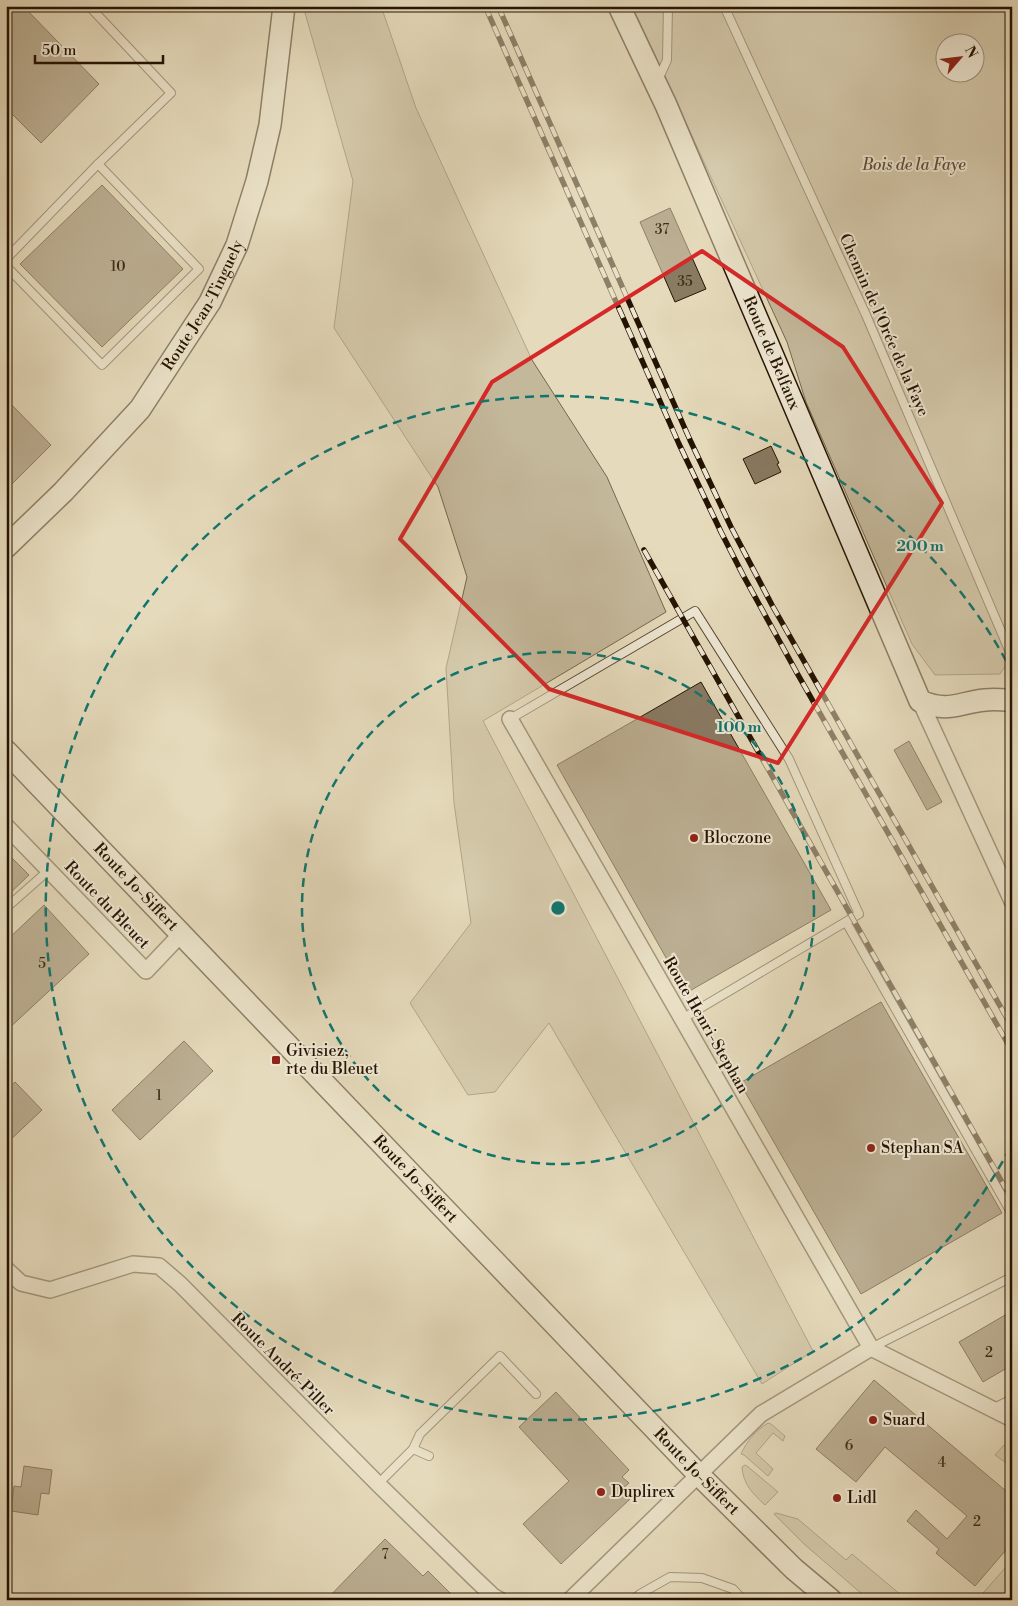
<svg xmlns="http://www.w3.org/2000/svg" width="1018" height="1606" viewBox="0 0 1018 1606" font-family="'Libre Bodoni',serif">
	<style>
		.green { fill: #c4b89b; stroke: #74664e; fill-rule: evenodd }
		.building { fill: #897a62; stroke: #251301 }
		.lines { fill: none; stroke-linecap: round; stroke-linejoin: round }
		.lane-casing { stroke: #554530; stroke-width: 10 }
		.street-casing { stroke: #554530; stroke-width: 18 }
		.secondary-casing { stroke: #251301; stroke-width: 24 }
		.lane { stroke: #eee7d3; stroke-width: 8 }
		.street { stroke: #eee7d3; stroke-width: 15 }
		.secondary { stroke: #eee7d3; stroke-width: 21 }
		.rail-casing { stroke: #251301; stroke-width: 5.5 }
		.rail { stroke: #eee7d3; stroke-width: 4; stroke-dasharray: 11; stroke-linecap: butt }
		.marked { fill: none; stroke: #d62828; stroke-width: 4; stroke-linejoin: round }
		.ring { fill: none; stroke: #0f766e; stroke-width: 2.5; stroke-dasharray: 9 6 }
		.poi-dot { fill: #8f2418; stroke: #eee7d3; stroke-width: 2 }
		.labels { text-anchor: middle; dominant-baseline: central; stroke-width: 4; stroke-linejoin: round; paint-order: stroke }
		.number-label { font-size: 14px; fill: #3e2d19 }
		.park-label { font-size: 16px; font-style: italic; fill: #5d4d37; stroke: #eee7d3 }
		.street-label { font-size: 16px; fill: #251301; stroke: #eee7d3 }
		.poi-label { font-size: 16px; fill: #251301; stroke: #eee7d3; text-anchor: start }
		.centre { fill: #0f766e; stroke: #eee7d3; stroke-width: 2.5 }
		.ring-label { font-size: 15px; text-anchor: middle; font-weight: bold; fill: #0f766e; stroke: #eee7d3; stroke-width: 4; stroke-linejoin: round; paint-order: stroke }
	</style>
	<rect width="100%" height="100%" fill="#e5dabb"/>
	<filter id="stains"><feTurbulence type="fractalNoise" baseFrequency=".004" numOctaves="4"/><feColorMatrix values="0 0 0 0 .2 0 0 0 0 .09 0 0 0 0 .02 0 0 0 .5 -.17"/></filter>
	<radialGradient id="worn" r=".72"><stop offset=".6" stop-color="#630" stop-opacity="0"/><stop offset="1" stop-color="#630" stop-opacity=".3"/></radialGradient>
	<g class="green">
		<path d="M303,6H381L416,108L532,360L607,477L666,612L483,721L813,1351L762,1384L549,1023L495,1092L468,1095L410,1003L471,923L454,803L446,668L467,577L438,487L334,328L353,181Z"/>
		<path d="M632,6H1012V656L1000,674L935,675L912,644L806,402L787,342ZM946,42H976V72H946Z"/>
		<path d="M768,1423L771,1424L785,1436L783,1441L773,1433L756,1453L773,1469L768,1476L744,1455L741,1454C747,1441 755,1431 768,1423Z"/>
		<path d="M1012,1442V1467L995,1455L1003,1446Z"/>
		<path d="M745,1465L747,1466L778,1492L765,1505C753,1494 743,1484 742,1467Z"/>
		<path d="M776,1513L798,1519L846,1560L852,1554L907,1600H869L804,1544L774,1514Z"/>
		<path d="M1012,1560V1598L1010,1600H977Z"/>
	</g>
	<g class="building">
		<path d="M6,6H23L99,84L41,143L6,108Z"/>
		<path d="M102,185L183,269L102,347L20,264Z"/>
		<path d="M670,208L706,289L675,302L640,222Z"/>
		<path d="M6,399L51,445L6,490Z"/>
		<path d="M771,446L779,463L777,464L781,472L755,484L743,459Z"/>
		<path d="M701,682L831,910L686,993L557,765Z"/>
		<path d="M909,741L942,802L927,810L894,750Z"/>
		<path d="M6,852L29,875L6,897Z"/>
		<path d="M44,905L89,954L6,1031V941Z"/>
		<path d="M881,1002L1002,1213L861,1294L740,1083Z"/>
		<path d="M184,1041L213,1071L140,1140L112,1110Z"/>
		<path d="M15,1082L42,1110L6,1144V1090Z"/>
		<path d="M1012,1311V1365L983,1382L959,1342Z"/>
		<path d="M874,1380L1012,1496V1543L975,1586L936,1553L939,1549L907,1521L916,1510L947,1539L967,1516L885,1447L856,1482L816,1449Z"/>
		<path d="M556,1392L629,1470L622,1477L629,1483L621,1490L630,1499L561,1564L523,1524L569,1481L519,1427Z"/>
		<path d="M24,1466L52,1470L49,1494L41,1493L38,1515L11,1511L14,1486L21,1487Z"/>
		<path d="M385,1539L423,1576L428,1571L457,1600H326Z"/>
	</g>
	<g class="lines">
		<defs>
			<g id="lane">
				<path d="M724,6L866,315L1012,657"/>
				<path d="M658,80L667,60L668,6"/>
				<path d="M6,259L98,164L171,93L89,6"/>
				<path d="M6,266L102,365L199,269L98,164"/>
				<path d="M510,719L695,611L789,759L859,914L682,1019"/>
				<path d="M6,908L49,870"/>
				<path d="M846,922L1012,1214"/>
				<path d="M871,1348L1012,1277"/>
				<path d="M992,1409L1012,1399"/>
				<path d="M413,1449L420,1434L500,1356L536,1394"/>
				<path d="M378,1484L413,1449L429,1456"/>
				<path d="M633,1600L640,1594L670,1577L702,1578L733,1589L743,1600"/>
			</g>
			<g id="street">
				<path d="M920,701L1012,901"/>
				<path d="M510,719L871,1348"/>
				<path d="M6,826L146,971L182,933"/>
				<path d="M6,1269L21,1283L50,1290L133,1264L159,1266L180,1284L378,1484L474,1578L493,1596L500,1600"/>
				<path d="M570,1600L761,1414L871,1348L1012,1419"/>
			</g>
			<g id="secondary">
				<path id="s1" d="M619,6L666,105L920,701C949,713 957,703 985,700C993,699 1001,700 1009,700L1012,701"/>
				<path id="s2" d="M6,547L63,492L140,409L210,302L237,245L257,181L270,125L284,6"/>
				<path id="s3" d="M6,751L699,1475L794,1569L831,1600"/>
			</g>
		</defs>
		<use href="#lane" class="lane-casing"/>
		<use href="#street" class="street-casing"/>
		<use href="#secondary" class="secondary-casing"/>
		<use href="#lane" class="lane"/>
		<use href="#street" class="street"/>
		<use href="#secondary" class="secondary"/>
		<defs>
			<g id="rail">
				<path d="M485,6L679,444L721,532L743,575L797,673L1012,1051"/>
				<path d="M498,6L690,440L731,527L772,605L1012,1027"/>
				<path d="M644,550L1006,1189"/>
			</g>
		</defs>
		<use href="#rail" class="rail-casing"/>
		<use href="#rail" class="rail"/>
	</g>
	<path d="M0 0H1018V1606H0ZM702,251L843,347L942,503L778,763L549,689L400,539L492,382Z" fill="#e5dabb" fill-opacity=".55" fill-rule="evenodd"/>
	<path class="marked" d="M702,251L843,347L942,503L778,763L549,689L400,539L492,382Z"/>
	<g class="ring">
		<circle cx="558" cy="908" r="256"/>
		<path d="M1010 1148A512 512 0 1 1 1010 668"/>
	</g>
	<g class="poi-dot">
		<circle cx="694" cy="838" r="5"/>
		<rect x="271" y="1055" width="10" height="10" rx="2.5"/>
		<circle cx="871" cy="1148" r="5"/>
		<circle cx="873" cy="1420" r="5"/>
		<circle cx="601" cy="1492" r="5"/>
		<circle cx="837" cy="1498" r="5"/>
	</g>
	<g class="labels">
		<g class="number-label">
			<text x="662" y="230">37</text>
			<text x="118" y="267">10</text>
			<text x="685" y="282">35</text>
			<text x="42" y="964">5</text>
			<text x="159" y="1096">1</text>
			<text x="989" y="1353">2</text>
			<text x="849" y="1446">6</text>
			<text x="942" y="1463">4</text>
			<text x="977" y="1522">2</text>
			<text x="385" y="1555">7</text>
		</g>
		<g class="park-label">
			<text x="914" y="165">Bois de la Faye</text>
		</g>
		<g class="street-label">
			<text stroke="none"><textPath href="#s2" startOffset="314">Route Jean-Tinguely</textPath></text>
			<text transform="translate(884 325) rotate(66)">Chemin de l'Orée de la Faye</text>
			<text stroke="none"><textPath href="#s1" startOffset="379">Route de Belfaux</textPath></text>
			<text stroke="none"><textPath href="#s3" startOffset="188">Route Jo-Siffert</textPath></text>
			<text transform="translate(107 905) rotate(46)">Route du Bleuet</text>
			<text transform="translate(706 1025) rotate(60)">Route Henri-Stephan</text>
			<text stroke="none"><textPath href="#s3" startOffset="592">Route Jo-Siffert</textPath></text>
			<text transform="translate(283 1364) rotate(45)">Route André-Piller</text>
			<text stroke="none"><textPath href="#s3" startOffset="998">Route Jo-Siffert</textPath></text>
		</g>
		<g class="poi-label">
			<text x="704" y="838">Bloczone</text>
			<text x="286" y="1051">Givisiez,<tspan x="286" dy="18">rte du Bleuet</tspan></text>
			<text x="881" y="1148">Stephan SA</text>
			<text x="883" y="1420">Suard</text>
			<text x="611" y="1492">Duplirex</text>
			<text x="847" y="1498">Lidl</text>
		</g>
	</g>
	<circle cx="558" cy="908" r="8" class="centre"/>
	<g class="ring-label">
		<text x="920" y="551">200 m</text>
		<text x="739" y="732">100 m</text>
	</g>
	<rect width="1018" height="1606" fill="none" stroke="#e5dabb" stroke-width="25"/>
	<rect x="8" y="8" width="1003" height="1591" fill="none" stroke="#251301" stroke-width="2.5"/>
	<rect x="12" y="12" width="993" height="1581" fill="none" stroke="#251301"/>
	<g transform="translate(960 58) rotate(62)"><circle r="24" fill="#eee7d3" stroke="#9e927f"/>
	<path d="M0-4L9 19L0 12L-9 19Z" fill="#8f2418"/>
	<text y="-8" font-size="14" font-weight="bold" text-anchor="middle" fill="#251301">N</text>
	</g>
	<path d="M35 55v8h128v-8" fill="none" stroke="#251301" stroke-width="2.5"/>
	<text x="42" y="55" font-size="15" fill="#251301" stroke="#eee7d3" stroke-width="4" paint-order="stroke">50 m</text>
	<rect width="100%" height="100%" filter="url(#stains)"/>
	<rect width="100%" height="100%" fill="url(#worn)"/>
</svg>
